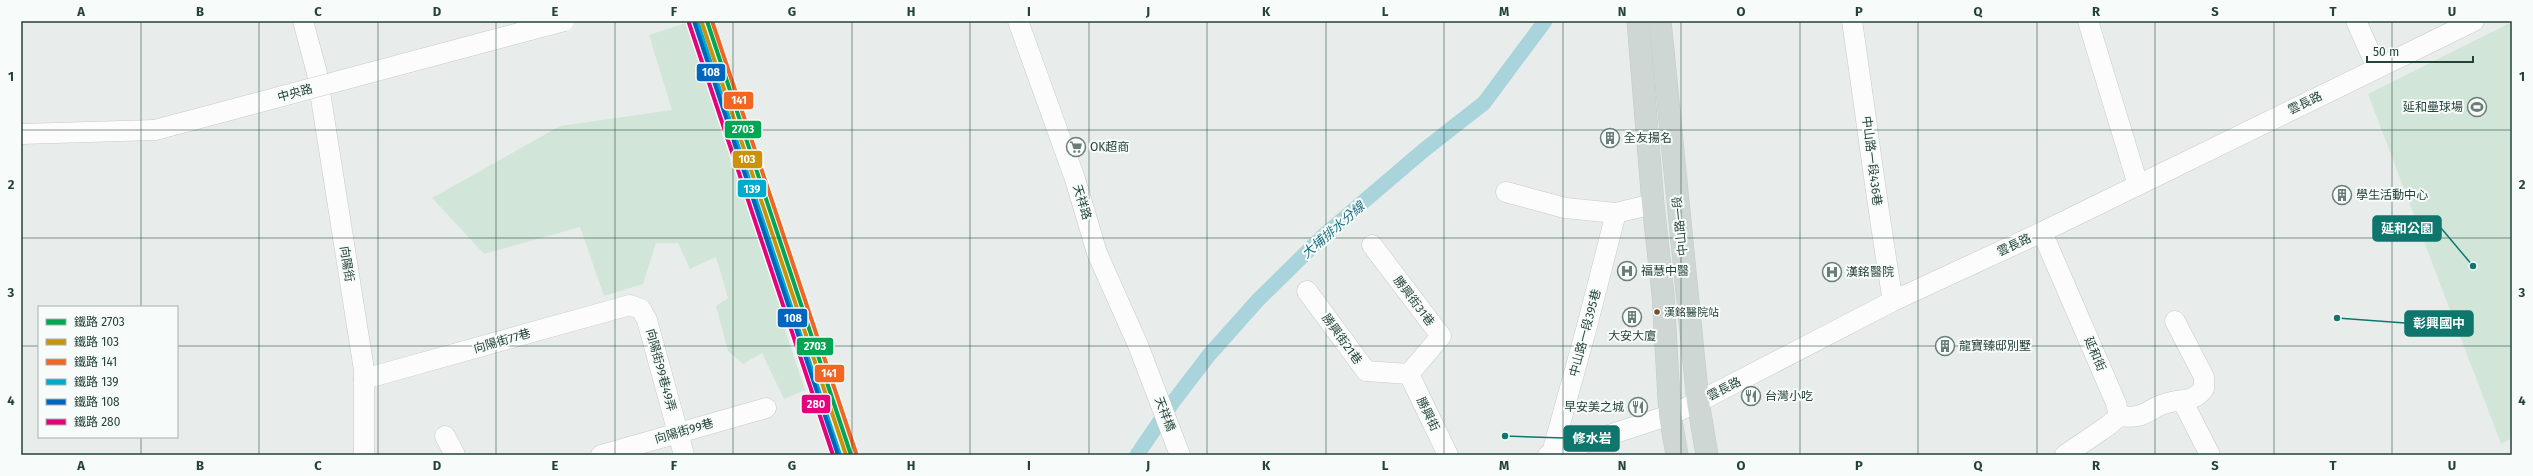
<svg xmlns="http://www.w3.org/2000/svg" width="2533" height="476" viewBox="0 0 2533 476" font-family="'Fira Sans','Noto Sans TC',sans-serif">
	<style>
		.green { fill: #d1e6d8 }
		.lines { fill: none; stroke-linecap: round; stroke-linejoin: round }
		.canal { stroke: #a9d4db; stroke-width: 15 }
		.minor-casing { stroke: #c5cac8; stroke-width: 21 }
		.major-casing { stroke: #c3ccc9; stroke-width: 23 }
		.minor { stroke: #fcfcfc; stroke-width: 20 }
		.major { stroke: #cfd7d5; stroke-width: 22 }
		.minor-bridge-casing { stroke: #c5cac8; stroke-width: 21; stroke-linecap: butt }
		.minor-bridge { stroke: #fcfcfc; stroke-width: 20 }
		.rail-1-casing { stroke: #f7fbf9; stroke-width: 7 }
		.rail-2-casing { stroke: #f7fbf9; stroke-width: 7 }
		.rail-3-casing { stroke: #f7fbf9; stroke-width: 7 }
		.rail-4-casing { stroke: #f7fbf9; stroke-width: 7 }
		.rail-5-casing { stroke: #f7fbf9; stroke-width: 7 }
		.rail-6-casing { stroke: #f7fbf9; stroke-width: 7 }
		.rail-1 { stroke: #00a651; stroke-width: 4 }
		.rail-2 { stroke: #cd920c; stroke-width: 4 }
		.rail-3 { stroke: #f26522; stroke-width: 4 }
		.rail-4 { stroke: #00a9ce; stroke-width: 4 }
		.rail-5 { stroke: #0065bd; stroke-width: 4 }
		.rail-6 { stroke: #e5007d; stroke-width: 4 }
		.grid { fill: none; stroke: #24423a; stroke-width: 1; stroke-opacity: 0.55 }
		.bus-dot { fill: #7a4b2a; stroke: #f7fbf9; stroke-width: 1.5 }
		.labels { text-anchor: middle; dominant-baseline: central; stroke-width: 4; stroke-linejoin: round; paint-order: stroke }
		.bus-label { font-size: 11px; fill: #24423a; stroke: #f7fbf9; text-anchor: start }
		.street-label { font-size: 12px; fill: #24423a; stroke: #f7fbf9 }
		.poi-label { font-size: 12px; fill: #24423a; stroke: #f7fbf9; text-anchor: start }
		.water-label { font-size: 13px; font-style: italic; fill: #1c6f80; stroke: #f7fbf9 }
		.leader { fill: none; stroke: #0f766e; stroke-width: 1.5 }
		.callout-dot { fill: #0f766e; stroke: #f7fbf9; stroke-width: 1.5 }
		.callout { fill: #0f766e; stroke: #0f766e; stroke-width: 1.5 }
		.callout-label { font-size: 13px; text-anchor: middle; font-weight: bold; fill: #fff }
		.line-badge { stroke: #f7fbf9; stroke-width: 1.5 }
		.badge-label { font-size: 11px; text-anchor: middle; font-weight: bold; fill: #fff }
		.neatline { fill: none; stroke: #24423a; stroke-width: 1.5 }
		.grid-label { font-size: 13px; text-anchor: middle; font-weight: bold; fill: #24423a }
	</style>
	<rect width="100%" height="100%" fill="#e8edeb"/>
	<g class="green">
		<path d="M692,21H698L795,315L782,321L805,390L784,399L762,353L743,364L728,351L716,306L728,298L716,257L690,269L678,243H656L643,284L604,296L580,227L484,254L432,198L560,126L672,110L649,35Z"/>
		<path d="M2512,22V438L2501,444L2368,94Z"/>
	</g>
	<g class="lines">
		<path class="canal" d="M1137,455L1173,402L1209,355L1258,300L1322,237L1424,150L1484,103L1545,21"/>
		<defs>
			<g id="minor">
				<path d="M303,21L317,73L364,370V455"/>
				<path d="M1018,21L1075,179L1097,253L1138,345L1180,455"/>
				<path d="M1852,21C1866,114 1877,208 1893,301"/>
				<path d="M2088,21L2138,185"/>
				<path d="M2356,21L2377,68"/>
				<path d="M21,134L155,130"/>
				<path d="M1506,192L1565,208L1616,213L1653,204"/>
				<path d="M2042,232L2116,403L2119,416L2109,425L2065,455"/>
				<path d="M1372,245L1441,336L1409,374"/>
				<path d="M1307,291L1366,371L1409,374"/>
				<path d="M1409,374L1448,455"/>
				<path d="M364,379L630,305L641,309L647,320L684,455"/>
				<path d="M2183,402L2210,455"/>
				<path d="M2119,416C2149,420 2148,406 2171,402C2186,399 2193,402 2204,389V377L2175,321"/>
				<path d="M445,436L455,455"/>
				<path d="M1552,453L1586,330L1616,213"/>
				<path d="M601,455L766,408"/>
				<path d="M1548,455L1670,415L1698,402L1893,301L2042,232L2474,21"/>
			</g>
			<g id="major">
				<path d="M1638,21L1653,204L1663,294L1670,415L1677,455"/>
				<path d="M1660,21L1698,402L1707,455"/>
			</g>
		</defs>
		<use href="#minor" class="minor-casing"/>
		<use href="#major" class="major-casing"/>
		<use href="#minor" class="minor"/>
		<use href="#major" class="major"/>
		<defs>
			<path id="minor-bridge" d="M155,130L564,21"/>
		</defs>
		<use href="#minor-bridge" class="minor-bridge-casing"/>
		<use href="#minor-bridge" class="minor-bridge"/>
		<defs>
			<path id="rail-1" d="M707,21L851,455"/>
			<path id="rail-2" d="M702,23L846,455"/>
			<path id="rail-3" d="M712,21L856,453"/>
			<path id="rail-4" d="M698,24L840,455"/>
			<path id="rail-5" d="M694,21L838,455"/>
			<path id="rail-6" d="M689,23L833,455"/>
		</defs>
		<use href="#rail-1" class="rail-1-casing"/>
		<use href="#rail-2" class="rail-2-casing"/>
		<use href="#rail-3" class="rail-3-casing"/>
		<use href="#rail-4" class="rail-4-casing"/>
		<use href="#rail-5" class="rail-5-casing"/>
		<use href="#rail-6" class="rail-6-casing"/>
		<use href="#rail-1" class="rail-1"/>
		<use href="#rail-2" class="rail-2"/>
		<use href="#rail-3" class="rail-3"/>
		<use href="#rail-4" class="rail-4"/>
		<use href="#rail-5" class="rail-5"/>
		<use href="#rail-6" class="rail-6"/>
	</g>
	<path class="grid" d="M141,21V307M259,21V455M378,21V455M496,21V455M615,21V455M733,21V455M852,21V455M970,21V455M1089,21V455M1207,21V455M1326,21V455M1444,21V455M1563,21V455M1681,21V455M1800,21V455M1918,21V455M2037,21V455M2155,21V455M2274,21V455M2392,21V455M21,130H2512M21,238H2512M21,346H39M177,346H2512M141,437V455"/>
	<defs>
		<symbol id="stadium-ring" viewBox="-11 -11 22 22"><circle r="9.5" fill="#f7fbf9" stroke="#697e78" stroke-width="1.5"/><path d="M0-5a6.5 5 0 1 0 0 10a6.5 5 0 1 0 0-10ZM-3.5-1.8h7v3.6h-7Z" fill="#697e78"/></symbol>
		<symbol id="building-ring" viewBox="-11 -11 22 22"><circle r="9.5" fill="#f7fbf9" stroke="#697e78" stroke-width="1.5"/><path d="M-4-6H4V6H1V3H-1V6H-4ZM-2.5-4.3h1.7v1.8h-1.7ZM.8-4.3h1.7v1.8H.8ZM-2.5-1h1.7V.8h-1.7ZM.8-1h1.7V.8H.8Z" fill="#697e78"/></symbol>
		<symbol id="supermarket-ring" viewBox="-11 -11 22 22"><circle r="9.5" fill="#f7fbf9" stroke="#697e78" stroke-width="1.5"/><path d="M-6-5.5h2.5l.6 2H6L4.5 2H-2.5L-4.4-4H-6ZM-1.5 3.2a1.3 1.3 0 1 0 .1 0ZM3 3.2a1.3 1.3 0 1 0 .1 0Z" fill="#697e78"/></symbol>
		<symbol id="hospital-ring" viewBox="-11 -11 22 22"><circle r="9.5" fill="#f7fbf9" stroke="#697e78" stroke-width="1.5"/><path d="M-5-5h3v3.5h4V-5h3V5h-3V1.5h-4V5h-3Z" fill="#697e78"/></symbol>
		<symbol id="restaurant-ring" viewBox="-11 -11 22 22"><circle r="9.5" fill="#f7fbf9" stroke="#697e78" stroke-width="1.5"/><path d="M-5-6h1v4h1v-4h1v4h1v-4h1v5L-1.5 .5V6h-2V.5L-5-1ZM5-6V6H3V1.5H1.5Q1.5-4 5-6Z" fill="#697e78"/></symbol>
	</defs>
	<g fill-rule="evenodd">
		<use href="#stadium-ring" x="2466" y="96" width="22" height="22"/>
		<use href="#building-ring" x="1599" y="127" width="22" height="22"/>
		<use href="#supermarket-ring" x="1065" y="136" width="22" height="22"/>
		<use href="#building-ring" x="2331" y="184" width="22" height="22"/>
		<use href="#hospital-ring" x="1616" y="260" width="22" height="22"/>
		<use href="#hospital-ring" x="1821" y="261" width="22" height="22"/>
		<use href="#building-ring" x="1621" y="306" width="22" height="22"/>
		<use href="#building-ring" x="1934" y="335" width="22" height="22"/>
		<use href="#restaurant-ring" x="1740" y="385" width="22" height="22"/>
		<use href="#restaurant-ring" x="1627" y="396" width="22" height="22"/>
	</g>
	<circle class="bus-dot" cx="1657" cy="312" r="3.5"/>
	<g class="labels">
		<g class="bus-label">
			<text x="1664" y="312">漢銘醫院站</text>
		</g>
		<g class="street-label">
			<text transform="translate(295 93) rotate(-15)">中央路</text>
			<text transform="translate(2305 103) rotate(-26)">雲長路</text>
			<text transform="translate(1872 161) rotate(83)">中山路一段436巷</text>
			<text transform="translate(1082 202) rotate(73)">天祥路</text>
			<text transform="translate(1680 226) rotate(-96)">中山路一段</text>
			<text transform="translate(2014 245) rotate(-25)">雲長路</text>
			<text transform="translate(347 264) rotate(81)">向陽街</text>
			<text transform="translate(1414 301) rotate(53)">勝興街31巷</text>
			<text transform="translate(1585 333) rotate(-75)">中山路一段395巷</text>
			<text transform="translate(1342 339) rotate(54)">勝興街21巷</text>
			<text transform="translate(502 341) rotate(-16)">向陽街77巷</text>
			<text transform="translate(2095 354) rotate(67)">延和街</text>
			<text transform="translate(661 370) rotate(75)">向陽街99巷49弄</text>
			<text transform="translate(1724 389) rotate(-27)">雲長路</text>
			<text transform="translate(1165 414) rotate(69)">天祥橋</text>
			<text transform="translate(1428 414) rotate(64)">勝興街</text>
			<text transform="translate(684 431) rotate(-16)">向陽街99巷</text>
		</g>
		<g class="poi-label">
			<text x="2463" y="107" text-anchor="end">延和壘球場</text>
			<text x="1624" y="138">全友揚名</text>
			<text x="1090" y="147">OK超商</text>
			<text x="2356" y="195">學生活動中心</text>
			<text x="1641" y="271">福慧中醫</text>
			<text x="1846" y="272">漢銘醫院</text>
			<text x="1632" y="336" text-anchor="middle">大安大廈</text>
			<text x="1959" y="346">龍寶臻邸別墅</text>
			<text x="1765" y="396">台灣小吃</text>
			<text x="1624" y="407" text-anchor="end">早安美之城</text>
		</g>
		<g class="water-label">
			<text transform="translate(1333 230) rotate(-41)">大埔排水分線</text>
		</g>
	</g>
	<path class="leader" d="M2473 266L2441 228M2337 318L2405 323M1505 436L1564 438"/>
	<g class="callout-dot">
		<circle cx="2473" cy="266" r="4"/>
		<circle cx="2337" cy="318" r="4"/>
		<circle cx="1505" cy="436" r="4"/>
	</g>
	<g class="callout">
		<rect x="2373" y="216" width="68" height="25" rx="4"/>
		<rect x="2405" y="311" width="68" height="25" rx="4"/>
		<rect x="1564" y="426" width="55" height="25" rx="4"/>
	</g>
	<g class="callout-label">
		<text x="2407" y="233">延和公園</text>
		<text x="2439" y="328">彰興國中</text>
		<text x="1592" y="443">修水岩</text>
	</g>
	<g class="line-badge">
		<rect x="696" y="63" width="30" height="19" rx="4" fill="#0065bd"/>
		<rect x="723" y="91" width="31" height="19" rx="4" fill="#f26522"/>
		<rect x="724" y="120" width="38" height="19" rx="4" fill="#00a651"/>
		<rect x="732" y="150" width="31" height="19" rx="4" fill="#cd920c"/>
		<rect x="737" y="179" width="30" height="19" rx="4" fill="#00a9ce"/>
		<rect x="777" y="308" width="31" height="20" rx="4" fill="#0065bd"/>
		<rect x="796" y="337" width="38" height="19" rx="4" fill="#00a651"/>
		<rect x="814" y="364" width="31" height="19" rx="4" fill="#f26522"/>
		<rect x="801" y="394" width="30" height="20" rx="4" fill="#e5007d"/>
	</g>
	<g class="badge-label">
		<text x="711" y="76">108</text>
		<text x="739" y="104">141</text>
		<text x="743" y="133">2703</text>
		<text x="747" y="163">103</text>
		<text x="752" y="193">139</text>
		<text x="793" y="322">108</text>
		<text x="815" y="350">2703</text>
		<text x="829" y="377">141</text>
		<text x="816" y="408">280</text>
	</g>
	<rect width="2533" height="476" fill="none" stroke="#f7fbf9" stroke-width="44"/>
	<rect x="38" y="306" width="140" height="132" fill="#f7fbf9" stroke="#a3b1ad"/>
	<rect x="46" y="319" width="20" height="6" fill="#00a651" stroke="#a3b1ad"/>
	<text x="74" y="326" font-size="12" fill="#24423a">鐵路 2703</text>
	<rect x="46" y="339" width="20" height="6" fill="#cd920c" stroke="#a3b1ad"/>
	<text x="74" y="346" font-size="12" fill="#24423a">鐵路 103</text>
	<rect x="46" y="359" width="20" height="6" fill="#f26522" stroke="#a3b1ad"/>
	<text x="74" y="366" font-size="12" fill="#24423a">鐵路 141</text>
	<rect x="46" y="379" width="20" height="6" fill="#00a9ce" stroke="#a3b1ad"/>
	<text x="74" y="386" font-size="12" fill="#24423a">鐵路 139</text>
	<rect x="46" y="399" width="20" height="6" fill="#0065bd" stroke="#a3b1ad"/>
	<text x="74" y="406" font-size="12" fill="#24423a">鐵路 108</text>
	<rect x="46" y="419" width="20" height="6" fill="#e5007d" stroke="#a3b1ad"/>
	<text x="74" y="426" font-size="12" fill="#24423a">鐵路 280</text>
	<path d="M2367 56v6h106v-6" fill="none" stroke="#24423a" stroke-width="2"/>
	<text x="2373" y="56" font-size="12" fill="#24423a" stroke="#f7fbf9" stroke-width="3" paint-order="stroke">50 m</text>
	<rect x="22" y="22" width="2489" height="432" class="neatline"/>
	<g class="grid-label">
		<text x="81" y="16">A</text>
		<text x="200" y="16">B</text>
		<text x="318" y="16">C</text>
		<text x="437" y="16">D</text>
		<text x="555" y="16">E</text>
		<text x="674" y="16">F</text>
		<text x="792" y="16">G</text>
		<text x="911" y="16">H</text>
		<text x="1029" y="16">I</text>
		<text x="1148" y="16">J</text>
		<text x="1266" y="16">K</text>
		<text x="1385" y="16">L</text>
		<text x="1504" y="16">M</text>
		<text x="1622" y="16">N</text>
		<text x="1741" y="16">O</text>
		<text x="1859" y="16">P</text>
		<text x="1978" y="16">Q</text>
		<text x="2096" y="16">R</text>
		<text x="2215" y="16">S</text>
		<text x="2333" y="16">T</text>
		<text x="2452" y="16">U</text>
		<text x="11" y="81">1</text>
		<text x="2522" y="81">1</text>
		<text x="11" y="189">2</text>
		<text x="2522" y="189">2</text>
		<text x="11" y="297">3</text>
		<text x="2522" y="297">3</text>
		<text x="11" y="405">4</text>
		<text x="2522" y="405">4</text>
		<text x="81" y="470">A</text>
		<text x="200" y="470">B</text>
		<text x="318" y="470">C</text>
		<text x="437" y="470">D</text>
		<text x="555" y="470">E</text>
		<text x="674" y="470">F</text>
		<text x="792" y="470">G</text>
		<text x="911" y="470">H</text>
		<text x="1029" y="470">I</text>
		<text x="1148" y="470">J</text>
		<text x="1266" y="470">K</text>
		<text x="1385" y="470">L</text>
		<text x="1504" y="470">M</text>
		<text x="1622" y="470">N</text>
		<text x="1741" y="470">O</text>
		<text x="1859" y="470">P</text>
		<text x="1978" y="470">Q</text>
		<text x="2096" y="470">R</text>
		<text x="2215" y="470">S</text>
		<text x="2333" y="470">T</text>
		<text x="2452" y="470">U</text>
	</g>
</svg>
